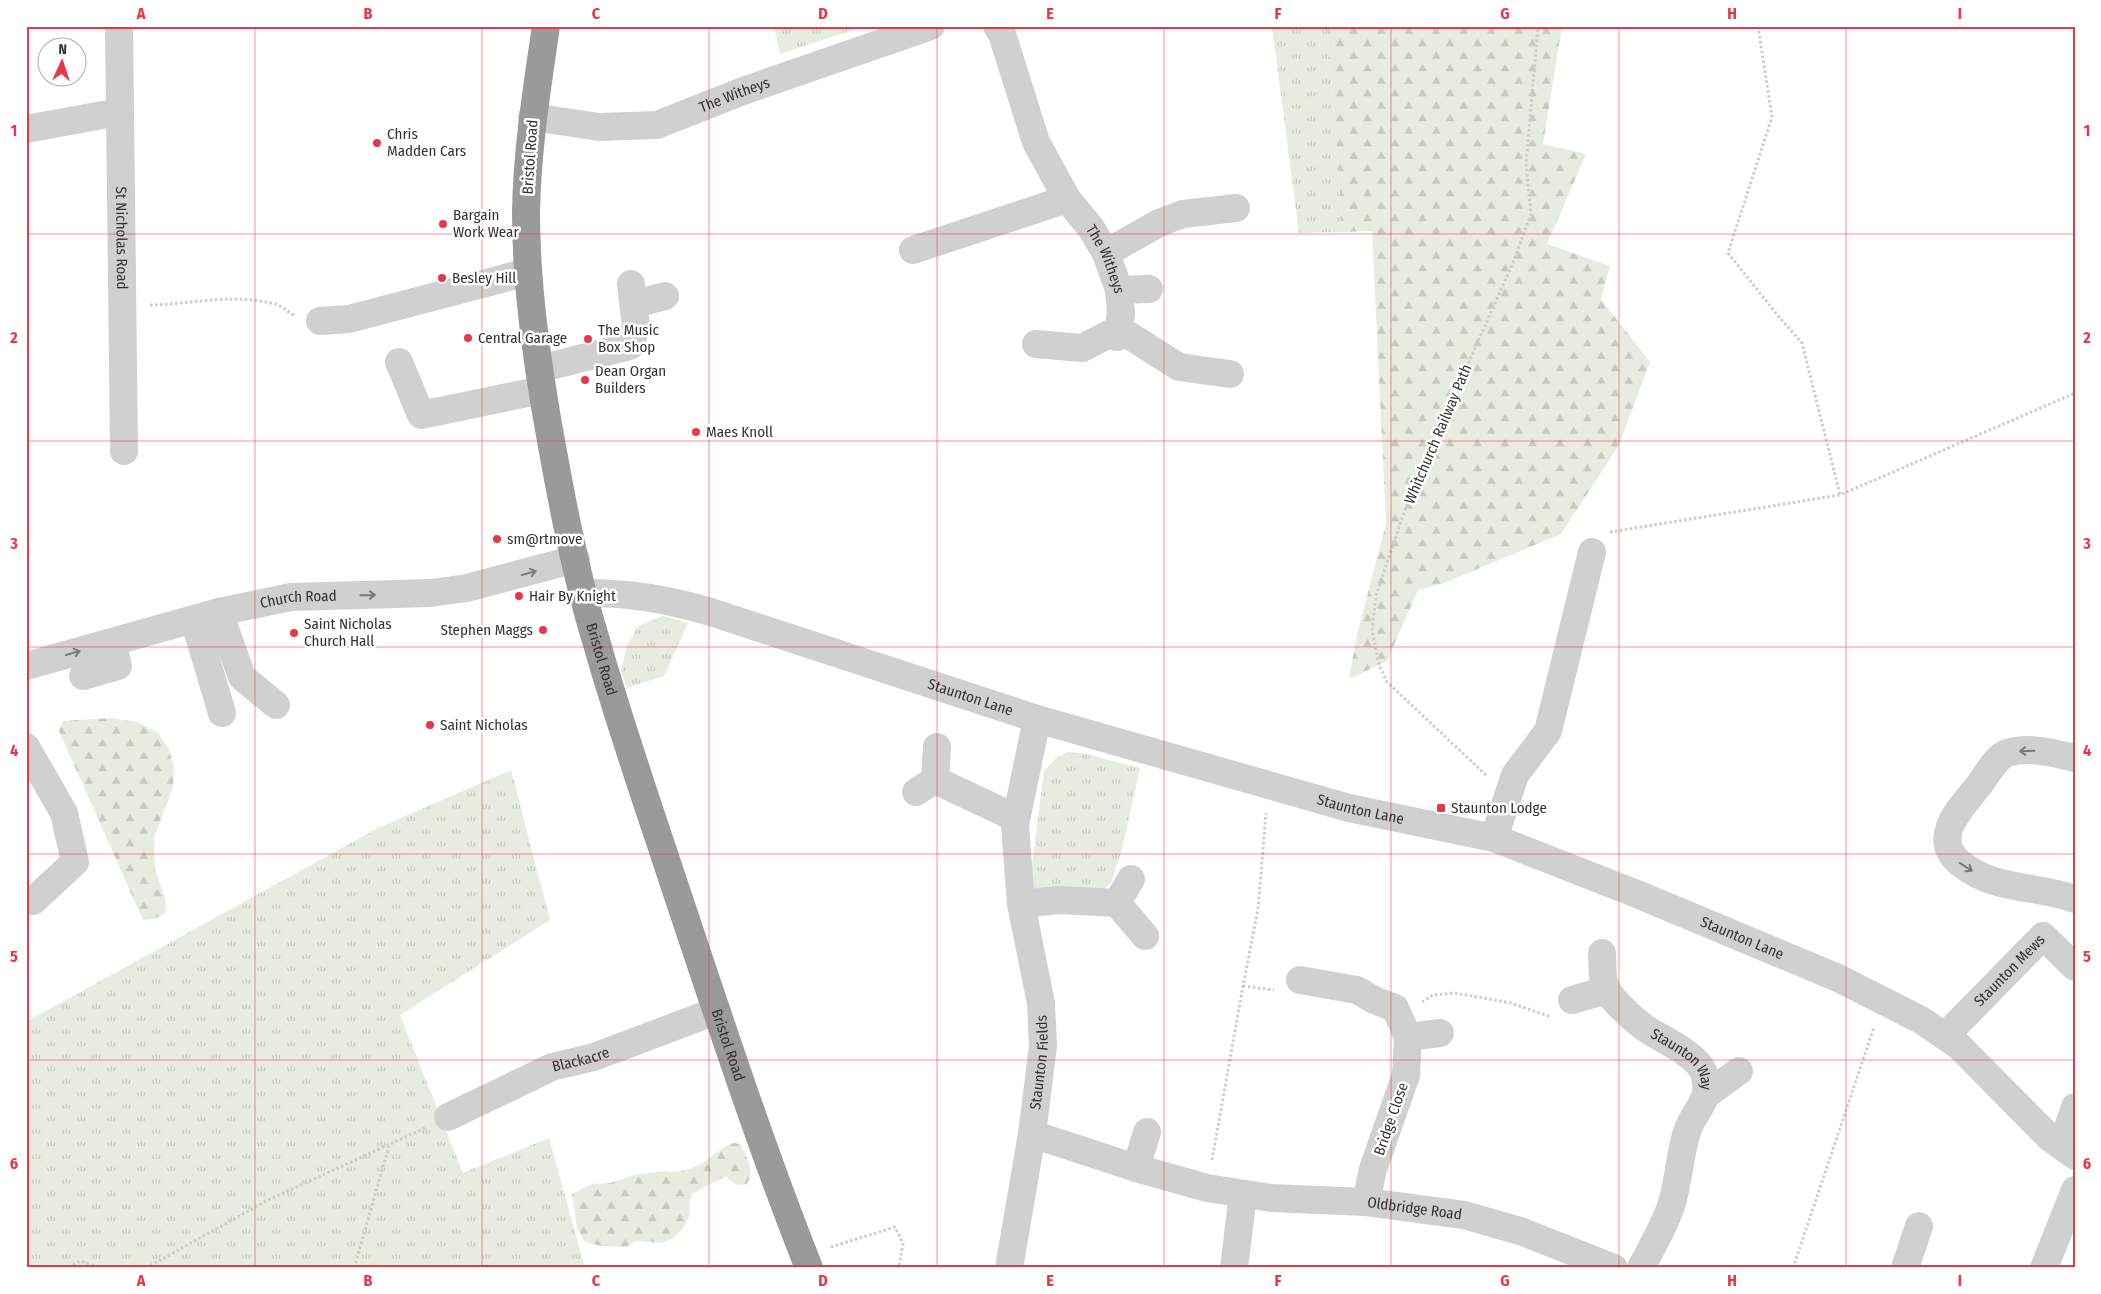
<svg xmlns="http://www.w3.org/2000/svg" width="2101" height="1294" viewBox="0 0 2101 1294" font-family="'Fira Sans Condensed',sans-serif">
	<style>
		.grass { fill: url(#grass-tufts) }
		.forest { fill: url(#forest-firs) }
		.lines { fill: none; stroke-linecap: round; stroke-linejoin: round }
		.path { stroke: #cdcdcd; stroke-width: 3; stroke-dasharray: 2.5 2.5; stroke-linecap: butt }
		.minor { stroke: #d0d0d0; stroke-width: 28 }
		.highway { stroke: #9a9a9a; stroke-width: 28 }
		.oneway { stroke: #7a7a7a }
		.grid { fill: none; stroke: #e63946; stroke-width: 1; stroke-opacity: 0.55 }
		.poi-dot { fill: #e63946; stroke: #fff; stroke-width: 2 }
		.labels { text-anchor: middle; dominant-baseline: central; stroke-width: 5; stroke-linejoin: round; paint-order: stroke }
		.street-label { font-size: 15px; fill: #333; stroke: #fff }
		.poi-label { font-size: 15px; fill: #333; stroke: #fff; text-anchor: start }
		.neatline { fill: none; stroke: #e63946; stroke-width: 2 }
		.grid-label { font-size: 16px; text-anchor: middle; font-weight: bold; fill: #e63946 }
	</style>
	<defs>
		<pattern id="grass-tufts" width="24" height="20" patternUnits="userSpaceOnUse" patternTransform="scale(1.25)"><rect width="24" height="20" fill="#e6ecdf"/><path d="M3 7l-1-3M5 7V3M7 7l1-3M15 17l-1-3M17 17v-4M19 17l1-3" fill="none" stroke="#c6cbc0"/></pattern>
		<pattern id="forest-firs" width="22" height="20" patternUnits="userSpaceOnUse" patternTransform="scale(1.25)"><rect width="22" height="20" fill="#e6ecdf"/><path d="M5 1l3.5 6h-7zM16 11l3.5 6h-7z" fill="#c6cbc0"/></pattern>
	</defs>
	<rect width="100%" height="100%" fill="#fff"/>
	<g class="grass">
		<path d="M774,26H865L780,54Z"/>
		<path d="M1272,26H1327L1343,232L1299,233Z"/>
		<path d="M663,616L688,623L664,676L627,688L621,671L627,646L638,626Z"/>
		<path d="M1068,752L1082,753L1140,768L1122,850L1111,883L1100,892L1037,893L1030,881L1044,771L1055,759Z"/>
		<path d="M511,770L550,920L400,1015L463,1173L549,1138L585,1268H26V1022L378,828Z"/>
	</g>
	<g class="forest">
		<path d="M1327,26H1562L1543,144L1586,154L1547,244L1610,266L1601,299L1650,362L1619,445L1561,534L1444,583L1418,590L1387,661L1349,679L1357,635L1386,523L1372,231L1343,232Z"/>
		<path d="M110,718L137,722L158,733L169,749L174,768L173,787L154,838L155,870L165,897L166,913L154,919L143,920L59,731L63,721Z"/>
		<path d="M733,1143L740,1144C747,1157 755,1171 747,1184C737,1187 732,1183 726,1176L692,1194L689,1205L690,1214L684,1227L674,1238L661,1243L636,1241L626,1247L601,1246L585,1242L577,1228L572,1194L592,1184L610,1183L634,1175L665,1171L677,1172L692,1168L701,1164L727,1145Z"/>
	</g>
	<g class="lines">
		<g class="path">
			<path d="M1758,26L1772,117L1728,253L1779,317L1802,343L1840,495"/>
			<path d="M150,305C192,304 233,293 275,304C282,306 288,312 295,316"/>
			<path d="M1610,532L1840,495L2075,393"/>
			<path d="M1486,775L1387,682L1379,665L1372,630L1376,595L1410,495L1512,265L1531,214L1526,164L1538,26"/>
			<path d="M1243,986L1274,990"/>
			<path d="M1422,1002L1433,995L1455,993L1511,1003L1551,1017"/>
			<path d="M1212,1160L1243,986L1258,909L1266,813"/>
			<path d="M831,1247L895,1227L903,1243L899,1268"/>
			<path d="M69,1268L80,1261L101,1268"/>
			<path d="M146,1268L268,1200L425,1128"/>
			<path d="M354,1268L389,1146"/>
			<path d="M1793,1268L1874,1027"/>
		</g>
		<g class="minor">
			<path id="s1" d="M119,26L124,451"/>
			<path id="s2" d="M997,26L1002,34L1036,142L1067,199L1091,228L1106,253L1119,290L1121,314L1117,337"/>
			<path id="s3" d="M532,117L599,127L657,125L743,91L931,26"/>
			<path d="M26,129L119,112"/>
			<path d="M913,250L1067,199"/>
			<path d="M1106,253L1159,223L1183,214L1236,208"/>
			<path d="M1119,290L1149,289"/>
			<path d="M635,304L665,296"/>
			<path d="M320,321L349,319L528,272"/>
			<path d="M1036,344L1082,348L1119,329L1179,367L1230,374"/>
			<path d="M399,362L421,415L542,390"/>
			<path d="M539,369L630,346L636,327L631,284"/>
			<path id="s4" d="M584,593C631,593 666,599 711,612L1037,719L1349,808L1494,838L1637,894L1838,978L1921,1020L1959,1046L2050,1138L2075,1156"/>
			<path d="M219,612L242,677L276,705"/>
			<path d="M194,619L222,713"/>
			<path id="s5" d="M26,666L219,612L291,597L431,593L467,588L576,559"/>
			<path d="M83,676L118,666L112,642"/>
			<path d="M26,747L64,813L75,862L33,901"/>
			<path d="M937,747L935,780L1016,818"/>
			<path d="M2075,758C2053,753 2029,746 2007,753C1995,758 1987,775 1979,785C1963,806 1929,837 1960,863C1994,891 2035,885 2075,899"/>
			<path d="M916,792L935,780"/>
			<path d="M1494,838L1515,775L1548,731L1592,552"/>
			<path d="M1117,903L1131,879"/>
			<path d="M1021,904L1059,900L1117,903L1145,936"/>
			<path id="s6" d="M1602,953C1603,965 1601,980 1607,990C1614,1002 1634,1020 1645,1028C1661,1039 1697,1054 1704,1073C1713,1101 1694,1109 1687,1132C1679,1156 1679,1182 1671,1206C1664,1227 1651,1248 1641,1268"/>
			<path d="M1300,980L1357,990L1374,1000L1395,1008L1408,1037L1406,1075L1373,1169L1366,1202"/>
			<path d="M1572,1000L1607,990"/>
			<path id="s7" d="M1945,1036L2043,936L2075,967"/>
			<path d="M1408,1037L1440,1033"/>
			<path d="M1706,1095L1739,1071"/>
			<path id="s8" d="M448,1117L552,1067L594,1057L716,1011"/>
			<path id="s9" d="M1032,1134L1136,1168L1207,1188L1271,1198L1366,1202L1464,1215L1520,1231L1614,1268"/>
			<path d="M2062,1146L2075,1107"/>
			<path d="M1136,1168L1147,1132"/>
			<path id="s10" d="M1009,1268L1032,1134L1043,1046L1041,1003L1021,904L1015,825L1037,719"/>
			<path d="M1234,1268L1243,1194"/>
			<path d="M1905,1268L1919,1226"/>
			<path d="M2044,1268L2075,1190"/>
		</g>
		<path class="highway" id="s11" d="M546,26C537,88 527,150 526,212C526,283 536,354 548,424C561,497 575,573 597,644C620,725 648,805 674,884C717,1012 759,1142 809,1268"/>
	</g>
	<defs><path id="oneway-shaft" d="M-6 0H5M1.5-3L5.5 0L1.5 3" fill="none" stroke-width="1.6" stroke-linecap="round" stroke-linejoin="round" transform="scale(1.25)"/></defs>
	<g class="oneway">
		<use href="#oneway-shaft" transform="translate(529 573) rotate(-15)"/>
		<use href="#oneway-shaft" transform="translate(368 595) rotate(-1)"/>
		<use href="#oneway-shaft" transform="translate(73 653) rotate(-16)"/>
		<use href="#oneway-shaft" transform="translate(2027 751) rotate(178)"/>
		<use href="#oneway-shaft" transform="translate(1966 867) rotate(33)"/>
	</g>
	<path class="grid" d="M255,26V1268M482,26V1268M709,26V1268M937,26V1268M1164,26V1268M1391,26V1268M1619,26V1268M1846,26V1268M26,234H2075M26,441H2075M26,647H2075M26,854H2075M26,1060H2075"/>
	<g class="poi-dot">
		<circle cx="377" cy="143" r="5"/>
		<circle cx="443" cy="224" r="5"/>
		<circle cx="442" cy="278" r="5"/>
		<circle cx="468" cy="338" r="5"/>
		<circle cx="588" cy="339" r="5"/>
		<circle cx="585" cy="380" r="5"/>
		<circle cx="696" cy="432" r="5"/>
		<circle cx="497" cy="539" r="5"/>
		<circle cx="519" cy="596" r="5"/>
		<circle cx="543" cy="630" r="5"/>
		<circle cx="294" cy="633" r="5"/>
		<circle cx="430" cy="725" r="5"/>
		<rect x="1436" y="803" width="10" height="10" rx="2.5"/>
	</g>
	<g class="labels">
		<g class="street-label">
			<text stroke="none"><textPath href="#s3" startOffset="209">The Witheys</textPath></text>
			<text transform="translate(530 157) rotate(-86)">Bristol Road</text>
			<text stroke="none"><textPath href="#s1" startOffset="212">St Nicholas Road</textPath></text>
			<text stroke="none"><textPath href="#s2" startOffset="260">The Witheys</textPath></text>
			<text transform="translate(1438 434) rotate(-67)">Whitchurch Railway Path</text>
			<text stroke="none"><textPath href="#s5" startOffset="281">Church Road</textPath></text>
			<text stroke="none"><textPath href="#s11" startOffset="642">Bristol Road</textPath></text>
			<text stroke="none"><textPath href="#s4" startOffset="402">Staunton Lane</textPath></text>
			<text stroke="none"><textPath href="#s4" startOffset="808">Staunton Lane</textPath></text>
			<text stroke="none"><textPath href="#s4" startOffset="1212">Staunton Lane</textPath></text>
			<text stroke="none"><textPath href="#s7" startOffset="92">Staunton Mews</textPath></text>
			<text stroke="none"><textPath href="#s11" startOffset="1048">Bristol Road</textPath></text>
			<text stroke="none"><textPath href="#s8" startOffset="145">Blackacre</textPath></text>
			<text stroke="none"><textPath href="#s10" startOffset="208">Staunton Fields</textPath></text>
			<text stroke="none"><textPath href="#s6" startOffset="142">Staunton Way</textPath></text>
			<text transform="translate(1391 1119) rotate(-71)">Bridge Close</text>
			<text stroke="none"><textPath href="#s9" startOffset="392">Oldbridge Road</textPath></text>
		</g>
		<g class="poi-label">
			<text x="387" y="134">Chris<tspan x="387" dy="17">Madden Cars</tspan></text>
			<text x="453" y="215">Bargain<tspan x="453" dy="17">Work Wear</tspan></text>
			<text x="452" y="278">Besley Hill</text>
			<text x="598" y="330">The Music<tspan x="598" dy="17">Box Shop</tspan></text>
			<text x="478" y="338">Central Garage</text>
			<text x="595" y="371">Dean Organ<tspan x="595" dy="17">Builders</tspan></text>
			<text x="706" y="432">Maes Knoll</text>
			<text x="507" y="539">sm@rtmove</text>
			<text x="529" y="596">Hair By Knight</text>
			<text x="304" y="624">Saint Nicholas<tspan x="304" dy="17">Church Hall</tspan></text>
			<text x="533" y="630" text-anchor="end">Stephen Maggs</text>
			<text x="440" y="725">Saint Nicholas</text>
			<text x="1451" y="808">Staunton Lodge</text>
		</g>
	</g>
	<rect width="2101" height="1294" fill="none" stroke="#ffffff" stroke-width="55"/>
	<g transform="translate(62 62) rotate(3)"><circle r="24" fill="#ffffff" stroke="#adadad"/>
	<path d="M0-4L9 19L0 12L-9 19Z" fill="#e63946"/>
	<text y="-8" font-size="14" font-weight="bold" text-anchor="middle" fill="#333333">N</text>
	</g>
	<rect x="28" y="28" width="2046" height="1238" class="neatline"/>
	<g class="grid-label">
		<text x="141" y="19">A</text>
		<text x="368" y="19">B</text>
		<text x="596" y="19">C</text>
		<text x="823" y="19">D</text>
		<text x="1050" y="19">E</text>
		<text x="1278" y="19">F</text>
		<text x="1505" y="19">G</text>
		<text x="1732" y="19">H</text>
		<text x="1960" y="19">I</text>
		<text x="14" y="136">1</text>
		<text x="2087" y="136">1</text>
		<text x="14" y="343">2</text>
		<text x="2087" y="343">2</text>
		<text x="14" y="549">3</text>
		<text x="2087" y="549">3</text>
		<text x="14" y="756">4</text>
		<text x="2087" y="756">4</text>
		<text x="14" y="962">5</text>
		<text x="2087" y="962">5</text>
		<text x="14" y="1169">6</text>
		<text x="2087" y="1169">6</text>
		<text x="141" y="1286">A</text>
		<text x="368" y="1286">B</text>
		<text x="596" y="1286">C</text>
		<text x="823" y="1286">D</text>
		<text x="1050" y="1286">E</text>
		<text x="1278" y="1286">F</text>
		<text x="1505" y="1286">G</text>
		<text x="1732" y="1286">H</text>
		<text x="1960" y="1286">I</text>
	</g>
</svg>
